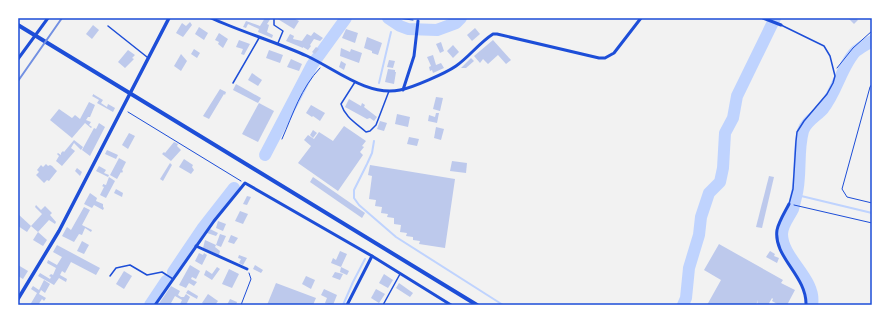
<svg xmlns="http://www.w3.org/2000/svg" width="890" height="323" viewBox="0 0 890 323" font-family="Overpass,sans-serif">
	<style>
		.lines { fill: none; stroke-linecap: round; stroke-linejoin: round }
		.stream { stroke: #bfd3fe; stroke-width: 2 }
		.river { stroke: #bfd3fe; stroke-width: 12 }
		.building { fill: #bdc9ec }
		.path { stroke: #1d4ed8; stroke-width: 1 }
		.service { stroke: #1d4ed8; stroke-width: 1.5 }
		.minor { stroke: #1d4ed8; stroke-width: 3 }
		.tertiary { stroke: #1d4ed8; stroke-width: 3.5 }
		.secondary { stroke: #1d4ed8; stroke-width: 4 }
		.rail { stroke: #7290e2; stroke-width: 2 }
		.neatline { fill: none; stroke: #1d4ed8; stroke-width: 1.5 }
	</style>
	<rect width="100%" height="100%" fill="#f2f2f2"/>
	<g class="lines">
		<g class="stream">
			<path d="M379,83L391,32"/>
			<path d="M374,141L372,153L367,164L354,190V198L359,205L396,237L503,305"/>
			<path d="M797,195L872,213"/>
			<path d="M343,305L353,282L365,259"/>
		</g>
		<g class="river">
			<path d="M388,18L400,26L408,29L437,30L456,23L461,18"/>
			<path d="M265,155L312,65L346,18"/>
			<path d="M173,272L202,229L234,188"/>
			<path d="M150,305L166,281"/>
			<path d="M683,305L686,298L689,268L699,235L701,217L709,193L720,182L723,168L725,133L733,118L737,96L775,18"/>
			<path d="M812,305C817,279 782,259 782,234C782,225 789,217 793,209C794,206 795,201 796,197C802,176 797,153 803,131C806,121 817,116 823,109C837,92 842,65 856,51C861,47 867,44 872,41"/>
		</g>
	</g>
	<g class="building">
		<path d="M265,18H271L267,24L269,25L267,32L273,35L272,38L258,32L259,29L248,24L246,28L243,27L246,21L260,26Z"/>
		<path d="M276,18H293L299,21L294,29Z"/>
		<path d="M850,18H856L858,20L854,24L849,19Z"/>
		<path d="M190,22L192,25L183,37L176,33L182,23L186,26Z"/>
		<path d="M93,25L99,30L92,39L86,34Z"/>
		<path d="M199,27L208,33L204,40L195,34Z"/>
		<path d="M475,28L480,34L472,41L467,35Z"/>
		<path d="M346,29L358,33L355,43L342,38Z"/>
		<path d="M314,32L323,38L320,41L314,39L310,45L311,46L308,50L303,47V48L286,41L290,34L294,36L293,39L302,41L307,34L311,36Z"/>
		<path d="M219,33L228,39L223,48L218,44L219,42L215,40Z"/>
		<path d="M367,37L382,43L378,55L372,53V51L364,48Z"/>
		<path d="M239,40L250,44L244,55L241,54L243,49L236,47Z"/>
		<path d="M493,40L511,60L506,64L498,55L488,64L483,59L480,63L474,56Z"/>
		<path d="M441,42L444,51L440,53L436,44Z"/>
		<path d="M453,45L459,52L453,58L447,51Z"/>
		<path d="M316,47L319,49L315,54L312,52Z"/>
		<path d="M341,48L350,52L351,49L362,53L359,63L340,56Z"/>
		<path d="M194,49L200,53L197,58L191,54Z"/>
		<path d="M128,50L135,55L132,58L134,59L125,68L118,62Z"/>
		<path d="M269,50L283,55L280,63L266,58Z"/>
		<path d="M181,54L187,61L181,71L174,66Z"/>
		<path d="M433,55L436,65L441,63L444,68L433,73L432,70L430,71L429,67L431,66L427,57Z"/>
		<path d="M471,58L474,61L466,68H461Z"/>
		<path d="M291,59L302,64L299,71L287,67Z"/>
		<path d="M389,60L395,61L393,68L387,67Z"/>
		<path d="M341,61L346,64L344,70L339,67Z"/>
		<path d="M388,69L395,70V72H396L394,84L385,82Z"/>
		<path d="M252,73L262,80L258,86L248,80Z"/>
		<path d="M236,84L261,98L258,103L233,90Z"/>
		<path d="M220,89L226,92L225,95L224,94L209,119L203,116Z"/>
		<path d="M93,95V94L103,100L101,103L107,107L108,104L115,108L113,112L97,103L99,100L92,96Z"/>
		<path d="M436,97L443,98L440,111L433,109Z"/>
		<path d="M349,99L361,106L362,103L365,105L364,107L377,117L374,121L370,118L367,119L345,107Z"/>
		<path d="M89,102L95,105L90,117H88L86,120L91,122L89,125L92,127L91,128L85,123L72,138L50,120L59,109L72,118L75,115L80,119Z"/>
		<path d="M259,103L274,111L258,142L242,134Z"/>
		<path d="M311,105L325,113L320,121L313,116L312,117L306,113Z"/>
		<path d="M436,113H439L437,123L428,121L429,115L435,117Z"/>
		<path d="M397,114L410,117L408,127L395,124Z"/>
		<path d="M380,121L387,123L384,131L377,129Z"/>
		<path d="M99,123L105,127L90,156L82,150L94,128L96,129Z"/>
		<path d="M344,126L366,141L362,146L364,147L360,152L363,155L338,191L298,163L311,146L304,140L308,135L314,139L319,132L333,141Z"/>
		<path d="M436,127L444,129L441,140L434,138Z"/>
		<path d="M313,130L317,133L313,138L310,135Z"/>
		<path d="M129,133L135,136L128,149L122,145Z"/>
		<path d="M409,137L419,139L417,146L407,144Z"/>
		<path d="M74,140L83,147L81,150L74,143L71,148L75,151L62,166L56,161L59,156L57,154L58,153L61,155V153L63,151L64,152Z"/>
		<path d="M174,142L178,144L177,146L181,150L171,161L162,154L164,152L165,153Z"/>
		<path d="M107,150L118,155L116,159L105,154Z"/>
		<path d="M119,158L126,162L122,170L123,171L122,173L121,172L117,179L110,175Z"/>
		<path d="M184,159L193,165L192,167L194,170L191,174L179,167Z"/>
		<path d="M452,161L467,163L466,173L450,171Z"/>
		<path d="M170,163L172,165L163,181L160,179Z"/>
		<path d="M46,164L48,166L50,165L52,166L57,171L49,181L47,180L44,183L36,175L39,172L37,170L41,165L43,167Z"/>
		<path d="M370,165L455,179L445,248L419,244L420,241L413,240V237L406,236L407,233L400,232L401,225L394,224V218L387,217L388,214L381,213L382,207L375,206L376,200L369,199L372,176L368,175Z"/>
		<path d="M99,166L106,170L104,173L109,175L108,177L96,171Z"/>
		<path d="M77,168L82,172L80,176L75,171Z"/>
		<path d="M769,176L774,177L762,228L756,227Z"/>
		<path d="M109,177L115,181L106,198L100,195L104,187L102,186L103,185V184L106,185Z"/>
		<path d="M313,177L365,213L362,218L310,182Z"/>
		<path d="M116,189L123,193L122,197L114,193Z"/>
		<path d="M90,193L97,198L96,201L103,204V207L104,208L103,210L94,205L92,208L84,204Z"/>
		<path d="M247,196L251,197L247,205L243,204Z"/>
		<path d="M36,205L41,210L45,206L52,213L50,215L56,222L55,224L49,220L38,232L31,226L42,214L35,207Z"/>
		<path d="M84,207L90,210L82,225L92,230L91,232L85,228L82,235L79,234L74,242L62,236L67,227L71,230Z"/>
		<path d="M240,211L248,214L243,224L235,221Z"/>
		<path d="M18,214L31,226L27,232L18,226Z"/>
		<path d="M218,221L226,224L223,231L216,228Z"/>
		<path d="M210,229L218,233L216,236L207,233Z"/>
		<path d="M38,232L47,240L43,246L33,240Z"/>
		<path d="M220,234L226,236L221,247L216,245Z"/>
		<path d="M231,235L238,238L234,244L228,242Z"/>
		<path d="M205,240L216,245L215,247L220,251L219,255L203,248Z"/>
		<path d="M82,241L89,245L84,254L77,251Z"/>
		<path d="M719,244L783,280L781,283L795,290L787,305H779L772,301L773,299L772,298L768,305H757L758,300L756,305H707L721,280L704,270Z"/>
		<path d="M57,245L100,268L96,275L71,262L65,273L62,271L60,275L67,279L66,282L59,278L54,285L38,276L40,273L50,279L51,277L49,276L51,274L53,275L56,268L47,263L48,260L57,265L62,257L53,252Z"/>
		<path d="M340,251L347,254L341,267L331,263L333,258L336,260Z"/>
		<path d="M770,251L775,254L774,256L779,258L777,263L766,257Z"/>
		<path d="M199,253L203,255L204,253L207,255L202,265L195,261Z"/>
		<path d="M239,255L247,258L243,265L239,263L241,259L238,258Z"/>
		<path d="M18,265L28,271L23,279L18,276Z"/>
		<path d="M190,265L200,271L196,279L192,277L191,279L197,282L194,286L189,283L186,288L179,285Z"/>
		<path d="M255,265L263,270L261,273L253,269Z"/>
		<path d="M217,267L220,269L212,280L204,275L206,270L212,274Z"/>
		<path d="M341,267L349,271L347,275L340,272Z"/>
		<path d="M229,269L239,274L232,288L222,284Z"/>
		<path d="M124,271L132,276L124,289L116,284Z"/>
		<path d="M335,272L343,274L340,280L332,277Z"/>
		<path d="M384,274L393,280L388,288L379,283Z"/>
		<path d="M306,276L315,280L311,289L302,284Z"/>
		<path d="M44,280L50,284L45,293L41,290L39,294L46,298L44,301L42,299L38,305H30L37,293L31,289L33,286L39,290Z"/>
		<path d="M276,283L316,298L313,305H267Z"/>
		<path d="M399,283L413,293L410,297L396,288Z"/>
		<path d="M171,286L180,291L178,295L181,297H184L186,294L190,297L186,305L180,304L182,300L175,296L171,303L173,304L172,305H158Z"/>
		<path d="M324,289L337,295L333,305L325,303L327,298L321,295Z"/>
		<path d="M376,289L385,294L379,303L371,298Z"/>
		<path d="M188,290L198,296L197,299L186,293Z"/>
		<path d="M208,294L218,301L215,305H206L202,303Z"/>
		<path d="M230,299L237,302L236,305H227Z"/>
	</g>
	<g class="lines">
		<g class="path">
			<path d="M397,18L413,20"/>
			<path d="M837,68L853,48L872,31"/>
			<path d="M872,84L870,87L842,189L847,197L872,203"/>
			<path d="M128,112L241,181"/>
			<path d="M282,139C293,114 301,88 320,68"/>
			<path d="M794,205L872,223"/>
			<path d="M241,305L251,279L249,273"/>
		</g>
		<g class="service">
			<path d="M274,18V25L283,31L278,43"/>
			<path d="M781,25L824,46L830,56L835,76L833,83L827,94L804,121L797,132L796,141L793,189L789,204"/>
			<path d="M108,26L147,57"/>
			<path d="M355,82L341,104C345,117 356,123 366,132L370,131L376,125L389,91"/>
			<path d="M233,83L259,38"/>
			<path d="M110,276L116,268L130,265L147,275L162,272L173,279"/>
			<path d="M383,305L400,274"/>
		</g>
		<g class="minor">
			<path d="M211,18C242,32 276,42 307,56C335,69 368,97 400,90C412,88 446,73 456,66C469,57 479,43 493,34H497L599,58H605L614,53L641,18"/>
			<path d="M763,18L781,25"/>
			<path d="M18,59L48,18"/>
			<path d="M403,90L414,56L418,21"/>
			<path d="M789,204C785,212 779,221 777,230C773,257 807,276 806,305"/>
			<path d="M196,246L247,269"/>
			<path d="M155,305L214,221L245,183L372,256L451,305"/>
			<path d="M347,305L372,256"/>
		</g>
		<path class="tertiary" d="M18,299L59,231L169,18"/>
		<path class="secondary" d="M18,25L477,305"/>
		<path class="rail" d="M18,81L62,18"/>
	</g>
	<rect width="890" height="323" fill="none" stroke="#ffffff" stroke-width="38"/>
	<rect x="19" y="19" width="852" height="285" class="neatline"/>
</svg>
